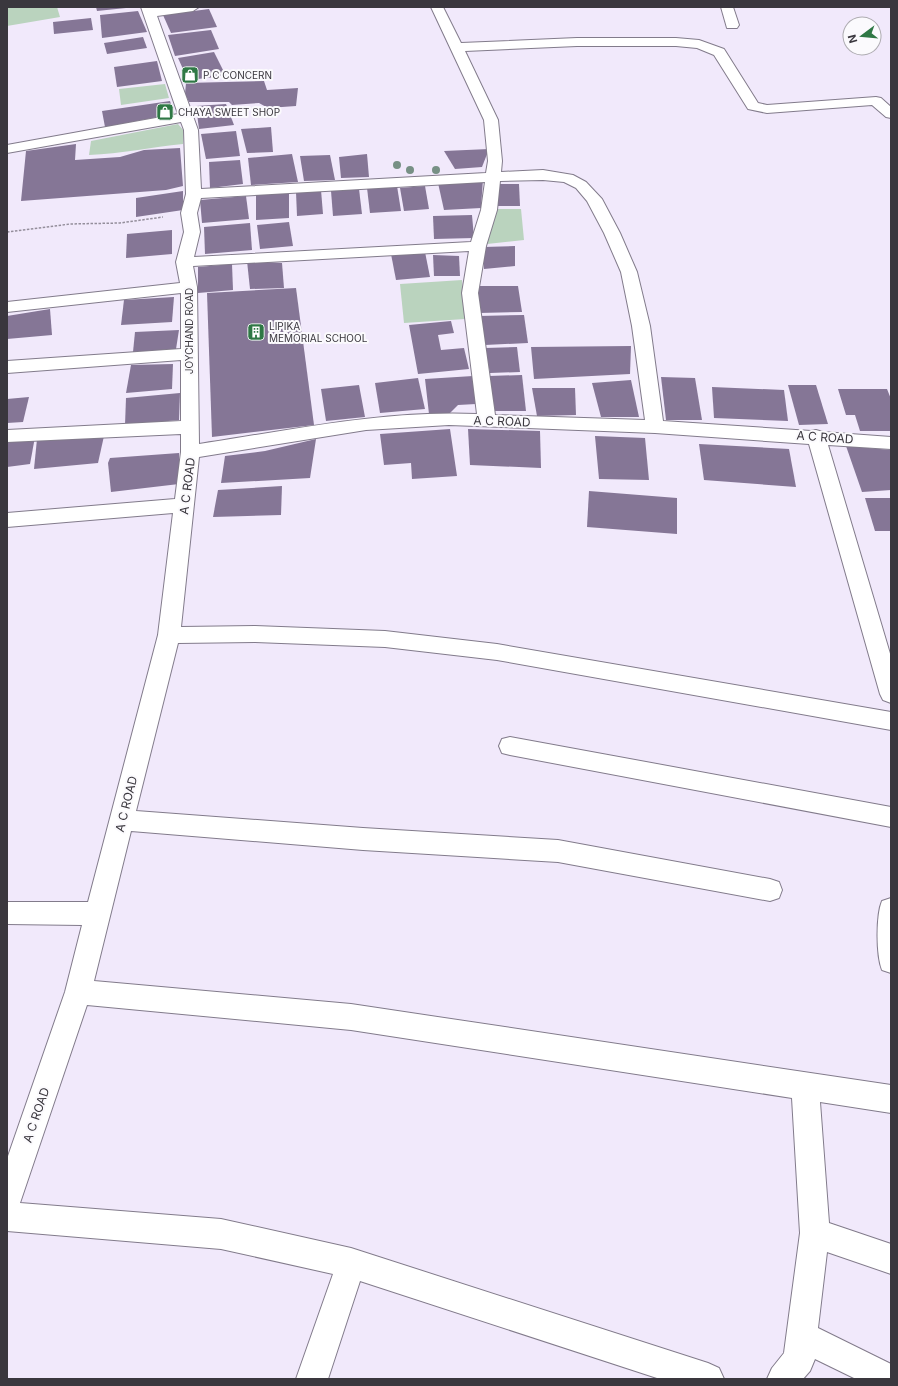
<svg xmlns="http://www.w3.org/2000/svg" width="898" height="1386" viewBox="0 0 898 1386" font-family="Inter,sans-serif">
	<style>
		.green { fill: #bad3be }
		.building { fill: #857696 }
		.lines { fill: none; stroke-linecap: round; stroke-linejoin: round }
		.street-casing { stroke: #827b8b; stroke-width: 2 }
		.path { stroke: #948e9b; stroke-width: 1.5; stroke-dasharray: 2.5 1.5; stroke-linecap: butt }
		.street { fill: #fff; fill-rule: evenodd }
		.tree { fill: #779085 }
		.labels { text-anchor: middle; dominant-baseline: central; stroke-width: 4; stroke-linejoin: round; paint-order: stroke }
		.far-poi-label { font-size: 10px; fill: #3a373e; stroke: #fbfafd; text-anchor: start }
		.far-street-label { font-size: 10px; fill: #3a373e; stroke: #fbfafd }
		.street-label { font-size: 12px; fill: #3a373e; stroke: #fbfafd }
	</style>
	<rect width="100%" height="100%" fill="#f1e9fb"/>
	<g class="green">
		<path d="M7,7H57L60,17L7,26Z"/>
		<path d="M165,84L169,98L121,105L119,89Z"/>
		<path d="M178,124L184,131L183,144C152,147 121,154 89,155L91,141Z"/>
		<path d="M496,209H521L524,240L487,244Z"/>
		<path d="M462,280L465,319L404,323L400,284Z"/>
	</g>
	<g class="building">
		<path d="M96,7H126V8L97,11Z"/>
		<path d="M209,9L217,27L171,33L163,15Z"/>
		<path d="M138,11L147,32L102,38L100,15Z"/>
		<path d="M91,18L93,30L54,34L53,22Z"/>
		<path d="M211,30L219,49L175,56L168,35Z"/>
		<path d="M143,37L147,48L107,54L104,43Z"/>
		<path d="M214,52L226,76L188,80L178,58Z"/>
		<path d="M157,61L162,81L117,87L114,67Z"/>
		<path d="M264,81L267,90L298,88L296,106L268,108L259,103L232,105L229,102H189L185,94L186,83Z"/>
		<path d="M170,101L174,114L105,127L102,111Z"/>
		<path d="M226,104L234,125L199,129L196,106Z"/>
		<path d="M271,127L273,152L247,153L241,129Z"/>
		<path d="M236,131L240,156L206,159L201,134Z"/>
		<path d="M76,144L75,160L120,157L144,150L180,148L183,186L166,190L21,201L26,151Z"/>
		<path d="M489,149L482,167L455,169L444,151Z"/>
		<path d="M292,154L298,182L251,185L248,158Z"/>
		<path d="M367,154L369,177L341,178L339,157Z"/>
		<path d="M330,155L335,180L304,181L300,156Z"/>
		<path d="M240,160L243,184L210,188L209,162Z"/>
		<path d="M483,179L481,208L444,210L438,183Z"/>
		<path d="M498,184H519L520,206H498Z"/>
		<path d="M397,186L401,211L370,213L367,188Z"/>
		<path d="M425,186L429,209L404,211L400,188Z"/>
		<path d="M359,189L362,214L333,216L331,191Z"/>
		<path d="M321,190L323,214L297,216L296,192Z"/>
		<path d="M183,191V210L136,217V198Z"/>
		<path d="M289,193V218L256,220V195Z"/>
		<path d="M246,196L249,219L202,223L200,200Z"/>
		<path d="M472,215L474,238L434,239L433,216Z"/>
		<path d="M289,222L293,246L260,249L257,225Z"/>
		<path d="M250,223L252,250L205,254L204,227Z"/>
		<path d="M172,230V254L126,258L127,234Z"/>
		<path d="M515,246V266L484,269L483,247Z"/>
		<path d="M425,252L430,277L396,280L391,254Z"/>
		<path d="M433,255L459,256L460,276H434Z"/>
		<path d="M247,261L282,263L284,288L250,289Z"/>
		<path d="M232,264L233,290L198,293V267Z"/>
		<path d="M477,286H518L522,312L479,313Z"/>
		<path d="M296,288L314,425L212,437L207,293Z"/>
		<path d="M174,297L172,322L121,325L124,300Z"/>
		<path d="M50,309L52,335L7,339V316Z"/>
		<path d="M524,315L528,343L485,345L479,316Z"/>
		<path d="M451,321L454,333L438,335L441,350L464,348L469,369L418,374L409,325Z"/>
		<path d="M179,330L176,349L133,352L135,332Z"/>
		<path d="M631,346L630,374L534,379L531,347Z"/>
		<path d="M517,347L520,372L490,373L485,348Z"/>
		<path d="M173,364L172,389L126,393L131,365Z"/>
		<path d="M522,375L526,411H495L489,376Z"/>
		<path d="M473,376L476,404L458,405L450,413L429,414L425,379Z"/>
		<path d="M661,377L695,378L702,420H666Z"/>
		<path d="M418,378L425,409L380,413L375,383Z"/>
		<path d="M631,380L639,417H601L592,383Z"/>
		<path d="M359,385L365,417L326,421L321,389Z"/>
		<path d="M788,385H816L828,424L799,425Z"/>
		<path d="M712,387L784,390L788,421L714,418Z"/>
		<path d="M532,388H575L576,415L537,416Z"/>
		<path d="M838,389H887L891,399V431H860L855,415H846Z"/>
		<path d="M180,393L179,420L125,425L126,398Z"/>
		<path d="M29,397L23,422L7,423V399Z"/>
		<path d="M450,429L457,476L412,479L411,463L384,465L380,434Z"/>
		<path d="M468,429L540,431L541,468L470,465Z"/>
		<path d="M104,436L98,463L34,469L37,439Z"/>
		<path d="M595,436L645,438L649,480L599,479Z"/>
		<path d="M35,437L30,464L7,467V439Z"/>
		<path d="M316,439L310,478L221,483L225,456L265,451Z"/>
		<path d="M699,444L789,449L796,487L704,480Z"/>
		<path d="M846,446L891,450V490L862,492Z"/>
		<path d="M179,453V484L111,492L108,463L110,458Z"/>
		<path d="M282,486L281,515L213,517L218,490Z"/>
		<path d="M589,491L677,498V534L587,527Z"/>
		<path d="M865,498H891V531H875Z"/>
	</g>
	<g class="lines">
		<defs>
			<g id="street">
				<path d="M141,7L154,8L199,7L193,11L157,16L198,130L201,189L486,173L488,161L484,120L431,7H443L461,43L577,38H676L699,40L724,49L758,103L767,105L876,97L881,98L891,107V118L886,117L872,105L767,113L748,109L714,55L697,48L676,46H577L465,51L498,120L502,161L501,172L543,170L573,175L586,182L602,199L620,233L637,272L650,326L663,421L811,431L816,430L823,432L891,437V449L828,445L891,657V703L883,700L880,694L809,444L655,433L449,425L366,430L199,457L181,627L255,626L385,631L497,644L891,712V730L497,660L385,647L255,642L178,643L136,811L363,828L558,840L770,879L779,882L782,890L779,898L770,901L558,862L363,850L131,831L94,981L351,1004L891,1085V1113L820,1102L829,1223L891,1244V1274L827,1252L818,1328L891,1364V1379H856L815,1359L810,1371L803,1379H767L772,1368L784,1353L800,1233L792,1098L351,1030L87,1005L20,1203L221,1219L351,1248L708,1363L719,1368L724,1379H660L360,1281L328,1379H296L333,1274L221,1249L7,1231V1159L65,992L82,925L7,924V902H88L158,635L173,513L7,527V513L175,499L181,452V434L7,442V430L181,421V360L7,373V361L181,349V293L7,312V302L180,283L176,262L184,232L181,213L186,194L184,130L181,122L7,153V145L178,114ZM543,180L564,182L576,188L587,201L604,233L621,272L632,326L645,420L495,415L478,293L486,246L497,210L500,181ZM485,182L481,210L471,242L194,257L200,232L197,213L201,198ZM469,251L462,293L477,414C384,410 291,430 199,444L197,287L193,266Z"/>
				<path d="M721,7H733L739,25L737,28H727Z"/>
				<path d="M510,737L891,807V827L510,755L502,753L499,746L502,739Z"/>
				<path d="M891,898V973L882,970C876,955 876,915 882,901Z"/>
			</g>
		</defs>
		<use href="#street" class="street-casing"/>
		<path class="path" d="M7,232L70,224L120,223L163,217"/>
		<use href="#street" class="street"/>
	</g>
	<g class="tree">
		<circle cx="397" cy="165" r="4"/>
		<circle cx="410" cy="170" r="4"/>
		<circle cx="436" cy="170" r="4"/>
	</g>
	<defs>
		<symbol id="shop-square" viewBox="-11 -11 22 22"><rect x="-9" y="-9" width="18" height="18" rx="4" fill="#2f7845" stroke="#fbfafd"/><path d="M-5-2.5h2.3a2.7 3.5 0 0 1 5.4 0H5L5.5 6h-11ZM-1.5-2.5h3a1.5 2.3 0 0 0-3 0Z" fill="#fff"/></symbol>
		<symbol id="building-square" viewBox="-11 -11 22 22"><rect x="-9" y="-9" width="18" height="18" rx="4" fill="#2f7845" stroke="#fbfafd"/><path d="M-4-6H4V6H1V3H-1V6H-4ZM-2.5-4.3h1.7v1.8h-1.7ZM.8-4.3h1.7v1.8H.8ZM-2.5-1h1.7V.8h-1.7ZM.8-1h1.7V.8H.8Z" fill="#fff"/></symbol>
	</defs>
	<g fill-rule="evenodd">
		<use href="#shop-square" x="180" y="65" width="20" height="20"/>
		<use href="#shop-square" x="155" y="102" width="20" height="20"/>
		<use href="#building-square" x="246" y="322" width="20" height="20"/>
	</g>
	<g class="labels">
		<g class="far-poi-label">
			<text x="203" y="75">P C CONCERN</text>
			<text x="178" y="112">CHAYA SWEET SHOP</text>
			<text x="269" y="326">LIPIKA<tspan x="269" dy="12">MEMORIAL SCHOOL</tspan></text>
		</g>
		<g class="far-street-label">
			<text transform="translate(189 331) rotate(-90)">JOYCHAND ROAD</text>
		</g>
		<g class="street-label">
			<text transform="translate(502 421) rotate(2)">A C ROAD</text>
			<text transform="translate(825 437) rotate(4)">A C ROAD</text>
			<text transform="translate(187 486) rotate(-83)">A C ROAD</text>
			<text transform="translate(126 804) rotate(-76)">A C ROAD</text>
			<text transform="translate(36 1115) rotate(-71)">A C ROAD</text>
		</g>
	</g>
	<rect width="898" height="1386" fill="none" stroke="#3a373e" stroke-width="16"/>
	<g transform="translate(862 36) rotate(254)"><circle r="19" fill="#fbfafd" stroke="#aeacb1"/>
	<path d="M0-3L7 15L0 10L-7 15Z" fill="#2f7845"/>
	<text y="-6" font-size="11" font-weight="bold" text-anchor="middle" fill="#3a373e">N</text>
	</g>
</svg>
